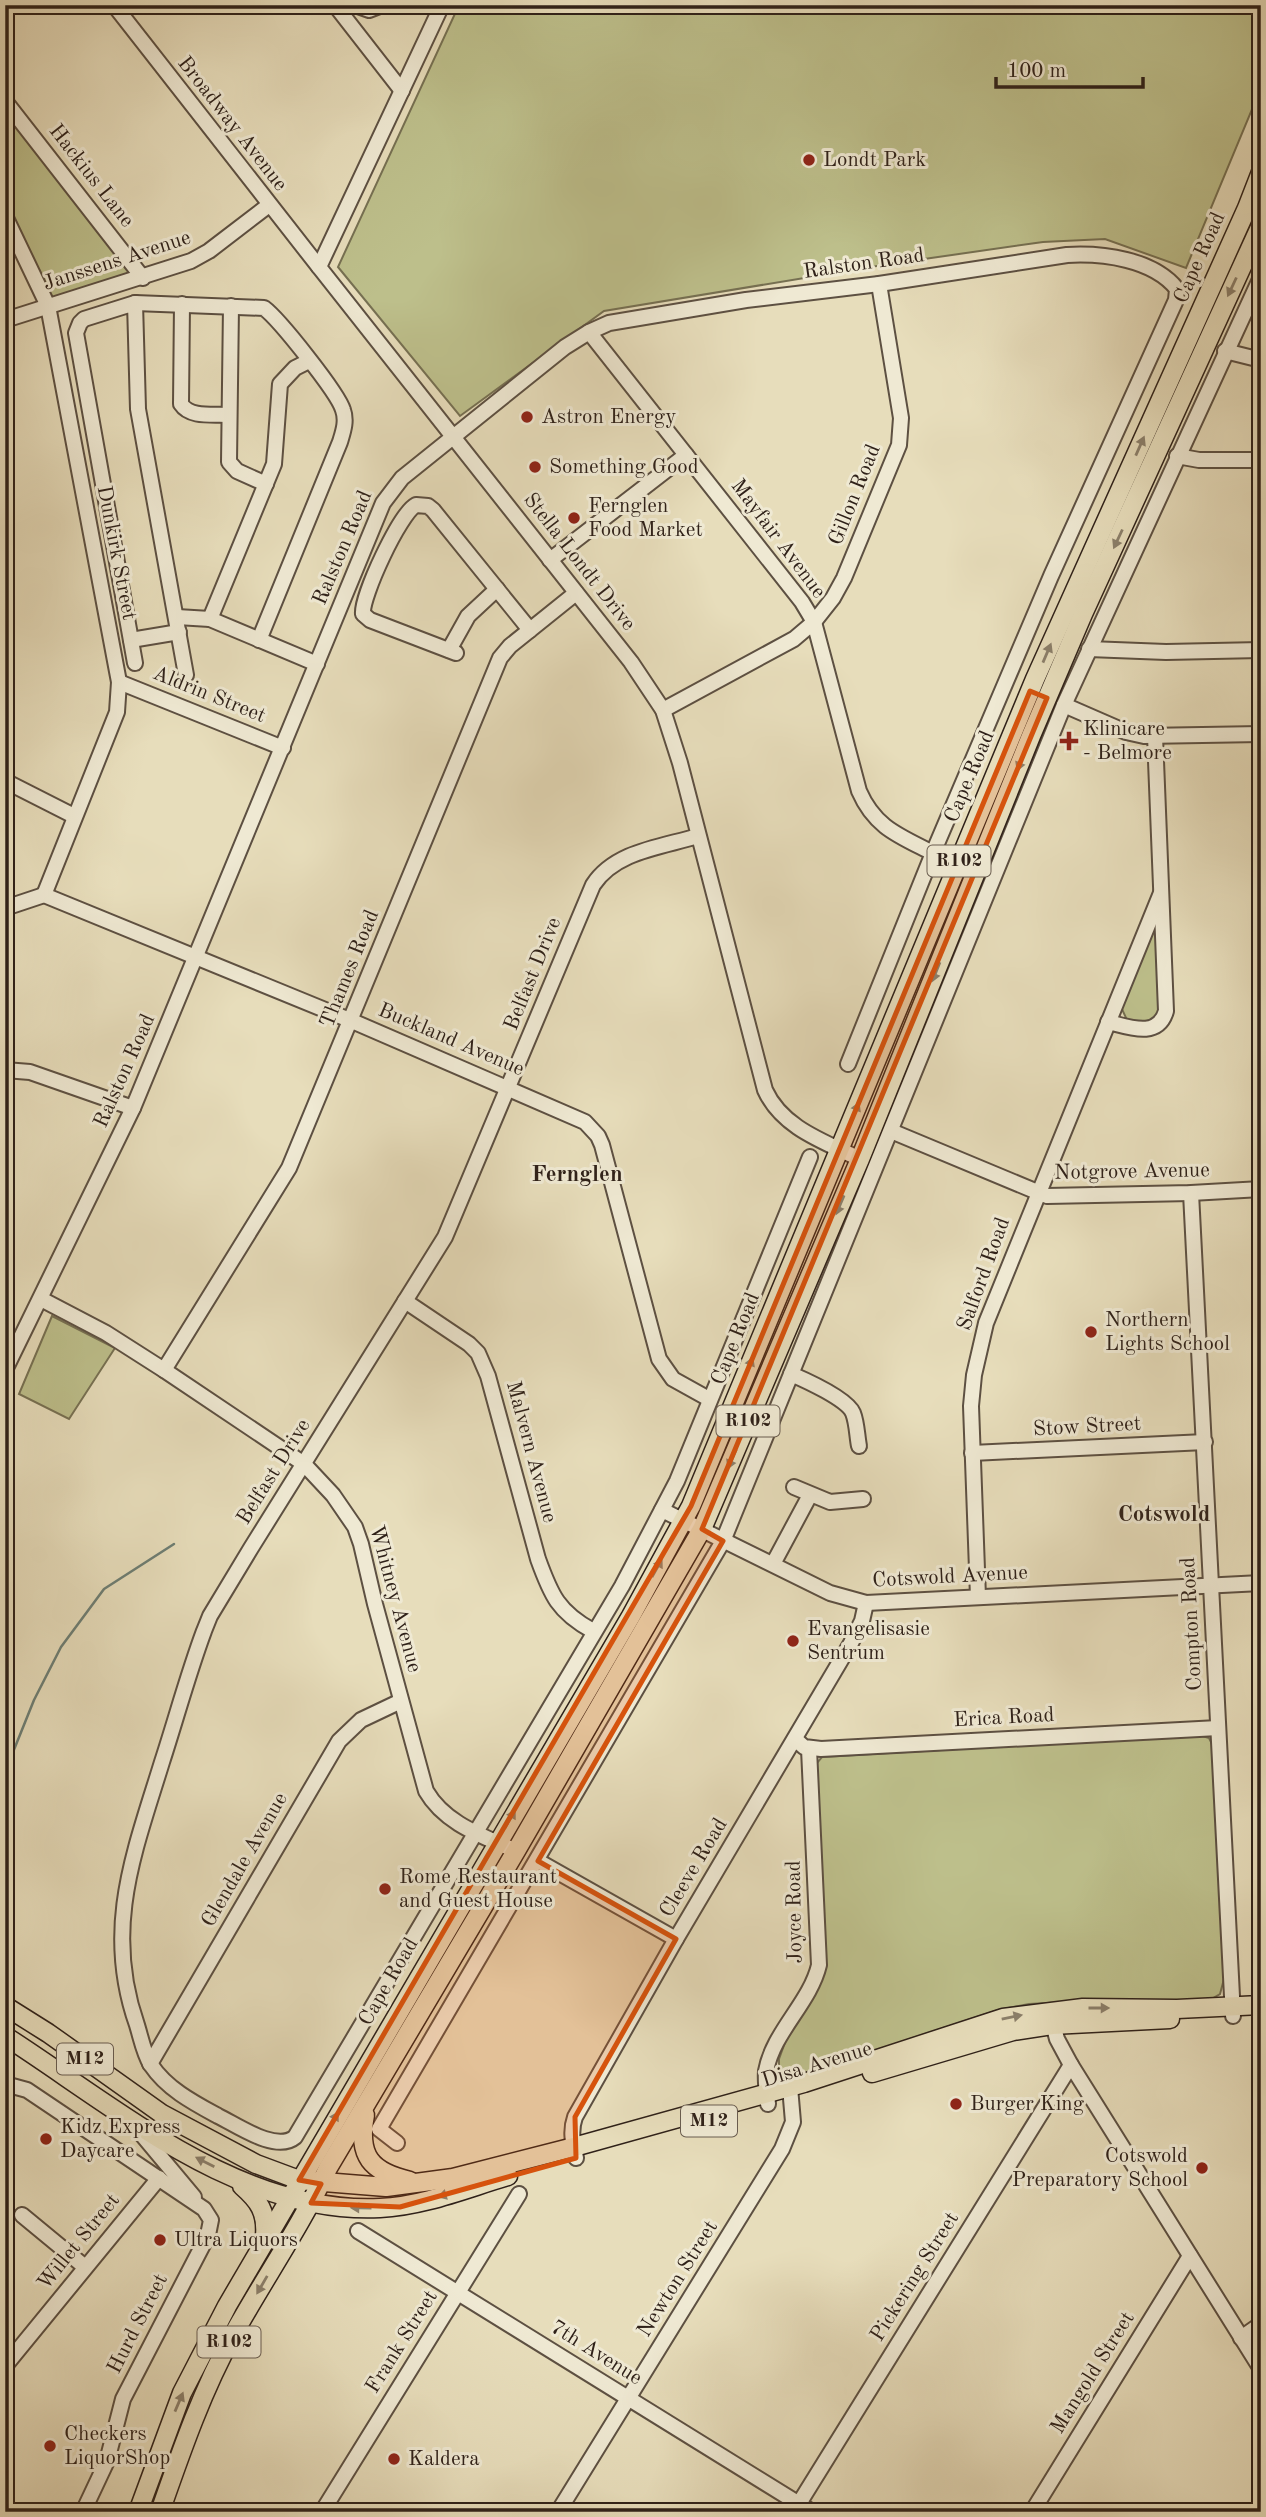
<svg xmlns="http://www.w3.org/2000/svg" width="1266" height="2517" viewBox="0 0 1266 2517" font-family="'Old Standard TT',serif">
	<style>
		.green { fill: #bdbf8b; stroke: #767052; stroke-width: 2 }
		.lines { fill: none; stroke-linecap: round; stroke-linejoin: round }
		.stream { stroke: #6d7e74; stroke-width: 2.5 }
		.minor-casing { stroke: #5d5042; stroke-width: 18 }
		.major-casing { stroke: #2f2119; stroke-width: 21 }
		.minor { stroke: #efe9d3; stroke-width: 14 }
		.major { stroke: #e7ddbb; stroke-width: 18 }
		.oneway { fill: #8b7f6a }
		.marked { fill: #d6530d; fill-opacity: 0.2; stroke: #d6530d; stroke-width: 5; stroke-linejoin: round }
		.poi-dot { fill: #8f2418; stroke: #efe9d3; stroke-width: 2.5 }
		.labels { text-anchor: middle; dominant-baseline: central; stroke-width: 6; stroke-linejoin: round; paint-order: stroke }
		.shield { fill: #efe9d3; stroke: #695d51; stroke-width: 2 }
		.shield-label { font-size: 19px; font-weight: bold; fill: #2f2119 }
		.street-label { font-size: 21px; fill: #2f2119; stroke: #efe9d3 }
		.poi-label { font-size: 21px; fill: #2f2119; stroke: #efe9d3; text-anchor: start }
		.neighbourhood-label { font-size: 23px; font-weight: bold; fill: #2f2119; stroke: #efe9d3 }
	</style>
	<rect width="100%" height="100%" fill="#e7ddbb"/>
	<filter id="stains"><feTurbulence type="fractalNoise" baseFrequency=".00286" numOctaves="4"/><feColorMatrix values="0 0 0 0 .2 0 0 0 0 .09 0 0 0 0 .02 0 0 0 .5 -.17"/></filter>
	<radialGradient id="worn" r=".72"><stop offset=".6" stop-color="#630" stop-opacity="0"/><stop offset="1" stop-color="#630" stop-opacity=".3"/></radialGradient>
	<g class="green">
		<path d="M459,5H1261V82L1253,107L1186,268L1105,239L1043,242L889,264L604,311L460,416L338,267Z"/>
		<path d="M5,106L140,276L52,304L5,212Z"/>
		<path d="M1156,921L1161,1014L1148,1023L1127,1020L1121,1007Z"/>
		<path d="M52,1316L115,1348L69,1419L19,1394Z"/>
		<path d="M1199,1735L1209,1738L1213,1746L1224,1979L1220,1994L1208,2001H1083L1029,2004L998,2010L801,2075L786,2076L779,2070V2059L787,2037L818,1984L816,1764L822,1757Z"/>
	</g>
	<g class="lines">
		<path class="stream" d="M5,1772L34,1700L61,1647L104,1589L174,1544"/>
		<defs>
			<g id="minor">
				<path d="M114,5L319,267"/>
				<path d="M335,5L402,91"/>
				<path d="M355,5L369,10L382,5"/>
				<path d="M442,5L319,267L631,662L663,710L680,763L765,1090C782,1128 825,1142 860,1159"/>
				<path d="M5,101L143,278"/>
				<path d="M5,216L48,306L119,682L117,712L44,895"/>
				<path d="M135,303L264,308C279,319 338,393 343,410C347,421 343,432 340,442L259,640"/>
				<path d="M182,304L181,404C190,418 213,414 228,415"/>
				<path d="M231,306L229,462L237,471L266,484"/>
				<path d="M5,320L191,261L209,251L269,205"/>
				<path d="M589,332L802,602L814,622L859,791C875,828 900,836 933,853"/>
				<path d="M1225,351L1261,360"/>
				<path d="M1177,456L1199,460H1253L1261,464"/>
				<path d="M550,560L686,455"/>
				<path d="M177,617L210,619L317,664"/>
				<path d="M210,619L274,464L280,384L295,368L309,361"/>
				<path d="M131,640L179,632"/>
				<path d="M1089,649L1166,652L1261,650"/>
				<path d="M449,650L468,616L497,589"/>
				<path d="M456,653L370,620L363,614C361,597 400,513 416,505L428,506L433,510L530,630"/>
				<path d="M135,663L76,333L80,323L84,319L135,303L138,409L186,675"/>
				<path d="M119,682L283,748"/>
				<path d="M1064,705L1126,732L1144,736L1261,734"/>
				<path d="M663,710L794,639L814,622L833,598L844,578L899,445L901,418L879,284"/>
				<path d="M5,781L74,816"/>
				<path d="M698,836C662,847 615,851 593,885L445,1237L251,1548L210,1616L204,1631C188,1674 176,1719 162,1762C134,1853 103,1929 137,2025C141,2038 144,2054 151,2065C167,2089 194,2103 218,2116C237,2125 276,2153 295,2137L622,1586L677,1481L810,1157"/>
				<path d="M5,908L44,895L352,1021L585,1122L598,1136L602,1145L659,1359L673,1379L709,1399"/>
				<path d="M1108,1022C1129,1027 1158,1039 1166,1011L1155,736"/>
				<path d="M5,1070L30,1072L133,1108"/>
				<path d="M891,1131L1047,1196L1191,1193L1261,1189"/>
				<path d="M1191,1193L1233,2016"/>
				<path d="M41,1299L106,1333L164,1370L304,1464L333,1495L355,1527L361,1544L375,1604L426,1791C445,1824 483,1836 516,1851"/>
				<path d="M405,1301L469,1344L478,1353L488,1376L538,1559C551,1595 558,1612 593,1631"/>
				<path d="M5,1370L133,1108L383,503L402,478L565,347L589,332L609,323L746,300L879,284L1067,255C1103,253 1153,259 1177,289L1176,300L1051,576L933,853L848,1064"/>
				<path d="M164,1370L289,1168L500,658L510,646L576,593"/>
				<path d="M791,1374C805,1380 847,1399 853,1413C857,1423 857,1436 859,1446"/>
				<path d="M972,1453L1205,1442"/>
				<path d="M794,1487L830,1502L863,1499"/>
				<path d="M662,1510L830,1593L866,1603L1261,1583"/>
				<path d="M773,1564L810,1495"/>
				<path d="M978,1597L971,1406L974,1375L986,1323L1161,893"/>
				<path d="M795,1739L804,1747L821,1749L1218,1728"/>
				<path d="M538,1861L676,1939"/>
				<path d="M1261,2005V2025"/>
				<path d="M1051,2016L1057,2039L1071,2065L1261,2369"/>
				<path d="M150,2064L339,1741L361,1720L401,1701"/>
				<path d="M5,2084L27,2090L204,2209L211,2220L208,2235L123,2399L107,2461L83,2512"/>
				<path d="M768,2104C767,2093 765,2082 766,2071C773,2032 810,2003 819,1965L809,1749"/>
				<path d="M138,2130L194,2197"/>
				<path d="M397,2143L379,2129L723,1541L1064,705L1261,277"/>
				<path d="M576,2158C573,2143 570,2131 575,2117L676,1939L851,1643L862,1621L866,1603"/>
				<path d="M22,2215L85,2267"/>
				<path d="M358,2231L812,2512"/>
				<path d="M1241,2338L1261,2324"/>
				<path d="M5,2366L159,2178"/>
				<path d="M795,2510L1071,2065"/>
				<path d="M322,2512L519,2194"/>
				<path d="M558,2512L782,2149L793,2122L790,2087"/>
				<path d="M1032,2512L1190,2256"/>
			</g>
			<g id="major">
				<path d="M5,2006L48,2033L162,2114L256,2164L299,2180L386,2187L453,2178L574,2147L804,2083L1003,2018L1083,2008L1177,2009L1261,2005"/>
				<path d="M5,2036C117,2108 240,2215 380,2208C424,2206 467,2188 508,2176"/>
				<path d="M872,2073L1013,2031L1052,2025L1170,2019"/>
				<path d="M365,2115C357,2156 371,2172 410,2181"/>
				<path d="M242,2186C259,2201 267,2212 265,2236"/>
				<path d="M138,2512L182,2393L227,2306L631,1616L691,1506L1035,679L1247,208L1261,172"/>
				<path d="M160,2512C181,2452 202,2391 233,2335C264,2279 301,2226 328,2168L516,1851L702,1529L860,1159L1031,736L1083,614L1261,225"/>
			</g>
		</defs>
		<use href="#minor" class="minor-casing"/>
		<use href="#major" class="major-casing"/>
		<use href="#minor" class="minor"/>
		<use href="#major" class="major"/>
	</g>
	<defs><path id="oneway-solid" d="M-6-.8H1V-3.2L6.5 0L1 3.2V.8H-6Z" transform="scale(1.75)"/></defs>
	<g class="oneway">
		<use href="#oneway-solid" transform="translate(1232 287) rotate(115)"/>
		<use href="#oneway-solid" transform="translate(1140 446) rotate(-66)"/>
		<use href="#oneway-solid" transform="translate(1118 539) rotate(115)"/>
		<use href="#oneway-solid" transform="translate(1047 653) rotate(-67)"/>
		<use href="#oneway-solid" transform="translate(1021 761) rotate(112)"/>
		<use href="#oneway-solid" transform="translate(936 972) rotate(112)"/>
		<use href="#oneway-solid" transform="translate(855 1112) rotate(-67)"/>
		<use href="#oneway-solid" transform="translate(840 1205) rotate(113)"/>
		<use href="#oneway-solid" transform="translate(749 1367) rotate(-68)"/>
		<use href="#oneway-solid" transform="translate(732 1459) rotate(114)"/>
		<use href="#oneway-solid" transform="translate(657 1568) rotate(-61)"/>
		<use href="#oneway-solid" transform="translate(510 1819) rotate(-60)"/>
		<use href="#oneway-solid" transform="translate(1099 2008)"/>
		<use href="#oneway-solid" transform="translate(1012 2017) rotate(-11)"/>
		<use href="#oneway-solid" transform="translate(333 2121) rotate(-60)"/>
		<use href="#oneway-solid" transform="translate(205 2162) rotate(-153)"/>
		<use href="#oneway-solid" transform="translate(448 2194) rotate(164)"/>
		<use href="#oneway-solid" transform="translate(361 2208) rotate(-179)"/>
		<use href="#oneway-solid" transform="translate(262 2285) rotate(120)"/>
		<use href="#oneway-solid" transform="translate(179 2402) rotate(-67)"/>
	</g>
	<path class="marked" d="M1030,691L1047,698L702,1529L723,1541L538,1861L676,1939L575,2117L576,2158L400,2207L311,2203L321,2184L299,2180L691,1506Z"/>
	<g class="poi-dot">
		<circle cx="809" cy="160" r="7"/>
		<circle cx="527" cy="417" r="7"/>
		<circle cx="535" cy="467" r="7"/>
		<circle cx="574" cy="518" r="7"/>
		<path d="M1065.5 730.5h7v7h7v7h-7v7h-7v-7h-7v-7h7z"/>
		<circle cx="1091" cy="1332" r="7"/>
		<circle cx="793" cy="1641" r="7"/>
		<circle cx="385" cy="1889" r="7"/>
		<circle cx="956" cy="2104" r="7"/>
		<circle cx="46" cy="2139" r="7"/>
		<circle cx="1202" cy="2168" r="7"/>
		<circle cx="160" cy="2240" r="7"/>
		<circle cx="50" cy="2446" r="7"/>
		<circle cx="394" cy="2459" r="7"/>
	</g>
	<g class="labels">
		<g class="shield">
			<rect x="927.5" y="845.5" width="63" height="31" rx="5"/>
			<rect x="716.5" y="1405.5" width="63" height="31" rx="5"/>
			<rect x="57" y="2043.5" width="56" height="31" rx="5"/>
			<rect x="681" y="2105.5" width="56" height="31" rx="5"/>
			<rect x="197.5" y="2326.5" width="63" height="31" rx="5"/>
		</g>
		<g class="shield-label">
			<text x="959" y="861">R102</text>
			<text x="748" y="1421">R102</text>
			<text x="85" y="2059">M12</text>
			<text x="709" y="2121">M12</text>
			<text x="229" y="2342">R102</text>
		</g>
		<g class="street-label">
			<text transform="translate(232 124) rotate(52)">Broadway Avenue</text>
			<text transform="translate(91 176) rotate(52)">Hackius Lane</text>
			<text transform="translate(1200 258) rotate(-66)">Cape Road</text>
			<text transform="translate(117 261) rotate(-18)">Janssens Avenue</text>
			<text transform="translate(864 264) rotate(-8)">Ralston Road</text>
			<text transform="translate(855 495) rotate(-68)">Gillon Road</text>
			<text transform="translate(778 539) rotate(53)">Mayfair Avenue</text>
			<text transform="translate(343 548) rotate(-67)">Ralston Road</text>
			<text transform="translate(116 553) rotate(79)">Dunkirk Street</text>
			<text transform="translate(579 562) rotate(52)">Stella Londt Drive</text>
			<text transform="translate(209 695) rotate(22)">Aldrin Street</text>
			<text transform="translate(970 777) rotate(-67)">Cape Road</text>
			<text transform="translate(350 969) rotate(-68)">Thames Road</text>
			<text transform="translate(533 974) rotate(-68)">Belfast Drive</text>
			<text transform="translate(451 1040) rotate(23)">Buckland Avenue</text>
			<text transform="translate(125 1071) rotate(-66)">Ralston Road</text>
			<text transform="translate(1132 1172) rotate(-1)">Notgrove Avenue</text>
			<text transform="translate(984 1274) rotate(-70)">Salford Road</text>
			<text transform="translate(736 1339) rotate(-68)">Cape Road</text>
			<text transform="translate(1087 1427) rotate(-3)">Stow Street</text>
			<text transform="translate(531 1452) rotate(75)">Malvern Avenue</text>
			<text transform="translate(274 1472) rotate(-58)">Belfast Drive</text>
			<text transform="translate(950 1577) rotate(-3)">Cotswold Avenue</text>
			<text transform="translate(395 1599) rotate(75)">Whitney Avenue</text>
			<text transform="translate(1192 1624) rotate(-93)">Compton Road</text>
			<text transform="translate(1004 1718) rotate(-3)">Erica Road</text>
			<text transform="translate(245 1860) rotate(-60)">Glendale Avenue</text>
			<text transform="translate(694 1868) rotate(-59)">Cleeve Road</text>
			<text transform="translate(795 1912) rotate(-91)">Joyce Road</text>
			<text transform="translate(389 1982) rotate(-60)">Cape Road</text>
			<text transform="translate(817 2065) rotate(-17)">Disa Avenue</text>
			<text transform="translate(79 2242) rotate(-51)">Willet Street</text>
			<text transform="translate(915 2277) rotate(-58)">Pickering Street</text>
			<text transform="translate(678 2279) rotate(-58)">Newton Street</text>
			<text transform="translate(138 2324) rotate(-63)">Hurd Street</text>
			<text transform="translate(402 2342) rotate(-58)">Frank Street</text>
			<text transform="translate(596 2353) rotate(32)">7th Avenue</text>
			<text transform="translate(1093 2373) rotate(-58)">Mangold Street</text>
		</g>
		<g class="poi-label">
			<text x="823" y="160">Londt Park</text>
			<text x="541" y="417">Astron Energy</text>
			<text x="549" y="467">Something Good</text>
			<text x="588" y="506">Fernglen<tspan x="588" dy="24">Food Market</tspan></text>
			<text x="1083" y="729">Klinicare<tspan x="1083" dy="24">- Belmore</tspan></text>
			<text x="1105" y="1320">Northern<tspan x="1105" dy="24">Lights School</tspan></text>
			<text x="807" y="1629">Evangelisasie<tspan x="807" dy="24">Sentrum</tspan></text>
			<text x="399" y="1877">Rome Restaurant<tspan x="399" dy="24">and Guest House</tspan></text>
			<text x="970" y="2104">Burger King</text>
			<text x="60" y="2127">Kidz Express<tspan x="60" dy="24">Daycare</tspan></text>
			<text x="1188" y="2156" text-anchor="end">Cotswold<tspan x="1188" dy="24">Preparatory School</tspan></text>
			<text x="174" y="2240">Ultra Liquors</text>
			<text x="64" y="2434">Checkers<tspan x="64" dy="24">LiquorShop</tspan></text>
			<text x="408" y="2459">Kaldera</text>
		</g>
		<g class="neighbourhood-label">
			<text x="577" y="1174">Fernglen</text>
			<text x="1164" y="1514">Cotswold</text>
		</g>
	</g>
	<rect width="1266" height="2517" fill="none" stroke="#e7ddbb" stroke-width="28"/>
	<rect x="7" y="7" width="1252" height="2503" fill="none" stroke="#2f2119" stroke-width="3.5"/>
	<rect x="14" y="14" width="1238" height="2489" fill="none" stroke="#2f2119" stroke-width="2"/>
	<path d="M996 77v10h147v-10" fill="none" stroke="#2f2119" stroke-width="3.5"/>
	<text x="1007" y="77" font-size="21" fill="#2f2119" stroke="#efe9d3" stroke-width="5" paint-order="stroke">100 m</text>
	<rect width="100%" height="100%" filter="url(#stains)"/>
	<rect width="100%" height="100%" fill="url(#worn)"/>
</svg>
